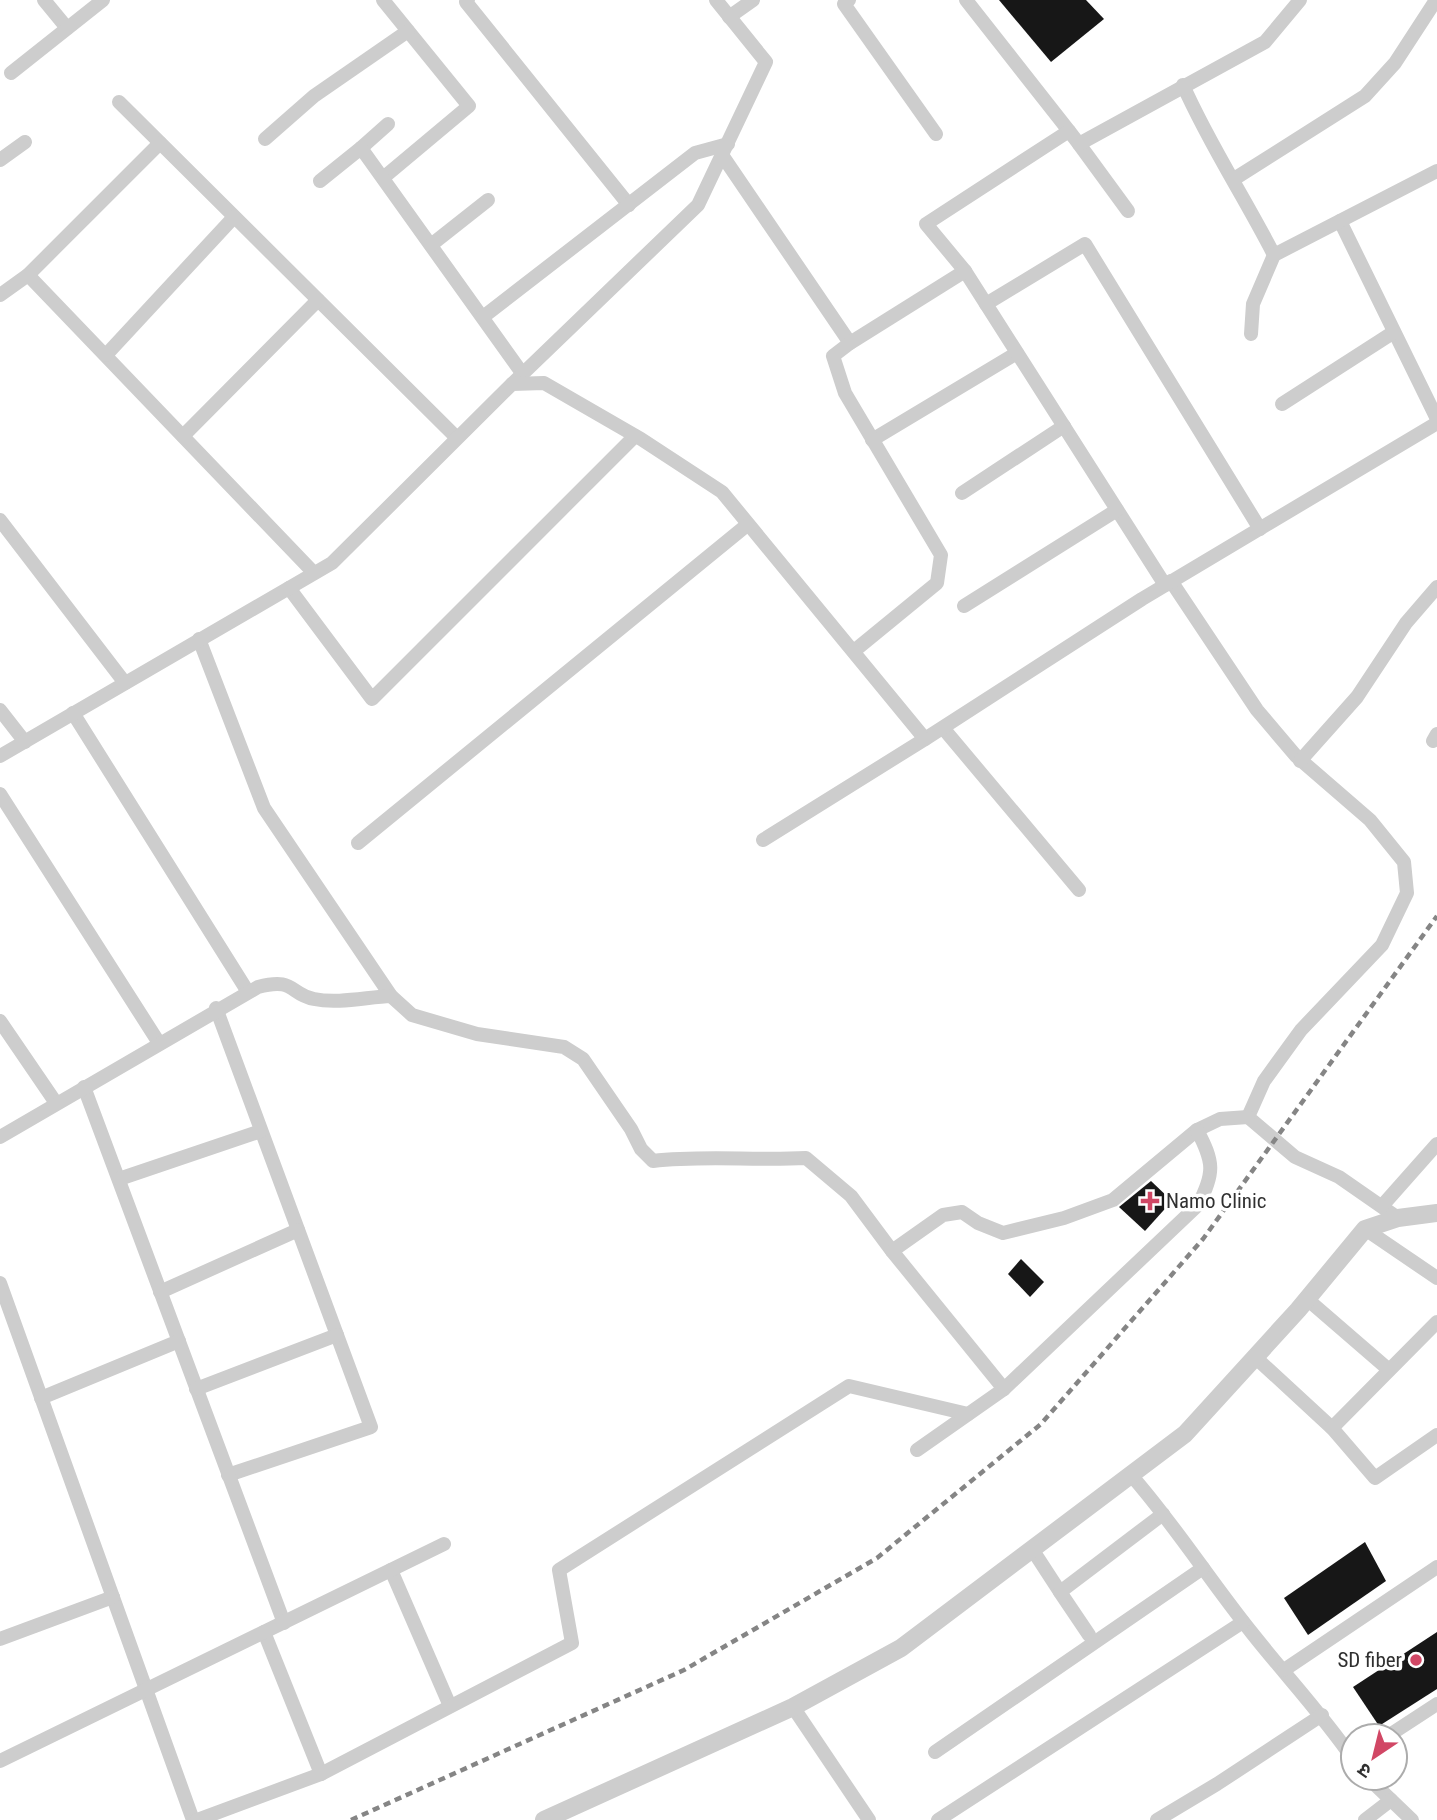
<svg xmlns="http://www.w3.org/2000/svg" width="1437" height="1820" viewBox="0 0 1437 1820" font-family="'Roboto Condensed','Noto Sans Devanagari',sans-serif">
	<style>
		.building { fill: #171717 }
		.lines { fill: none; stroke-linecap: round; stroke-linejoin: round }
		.minor { stroke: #cdcdcd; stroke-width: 14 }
		.tertiary { stroke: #cdcdcd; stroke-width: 18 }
		.rail { stroke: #858585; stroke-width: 4.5; stroke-dasharray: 7 5; stroke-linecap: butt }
		.poi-dot { fill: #d14765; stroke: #fff; stroke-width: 2.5 }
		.labels { text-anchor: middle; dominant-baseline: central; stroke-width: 7; stroke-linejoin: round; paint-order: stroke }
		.poi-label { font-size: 21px; fill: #303030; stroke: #fff; text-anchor: start }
	</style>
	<rect width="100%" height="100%" fill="#fff"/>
	<g class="building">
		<path d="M999,0H1086L1104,19L1051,62Z"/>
		<path d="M1151,1181L1172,1201L1145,1231L1119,1207Z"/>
		<path d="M1021,1259L1044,1282L1030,1297L1008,1274Z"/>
		<path d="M1365,1542L1386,1581L1308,1635L1284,1598Z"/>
		<path d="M1437,1632V1689L1379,1726L1353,1687Z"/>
	</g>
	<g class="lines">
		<g class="minor">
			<path d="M44,0L67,28"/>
			<path d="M383,0L469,106L383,178"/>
			<path d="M468,0L466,2L629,205"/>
			<path d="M849,0L844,4L936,134"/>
			<path d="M966,0L1069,131"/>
			<path d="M729,17L753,0"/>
			<path d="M11,73L103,0"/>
			<path d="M1183,85C1209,144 1245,198 1274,255"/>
			<path d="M119,102L456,437"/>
			<path d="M265,139L314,96L408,31"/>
			<path d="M1079,144L1128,211"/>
			<path d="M361,148L388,124"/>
			<path d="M722,155L850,343"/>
			<path d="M0,160L25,142"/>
			<path d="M1234,179L1365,96L1395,63L1436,0"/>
			<path d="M320,181L361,148L522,373"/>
			<path d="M1340,221L1437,419"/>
			<path d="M431,245L488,200"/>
			<path d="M28,275L314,573"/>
			<path d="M0,295L28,275L160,143"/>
			<path d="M986,304L1085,244L1260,529"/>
			<path d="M483,317L695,153L728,144"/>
			<path d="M1251,334L1253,304L1274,255L1437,171"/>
			<path d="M106,355L234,217"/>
			<path d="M512,384L698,205L766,62L716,0"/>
			<path d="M1282,404L1394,332"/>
			<path d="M183,436L318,300"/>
			<path d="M872,440L1017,353"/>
			<path d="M962,493L1064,426"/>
			<path d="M0,520L125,683"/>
			<path d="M1171,581L1257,710L1296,756L1370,820L1404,862L1407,893L1382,945L1301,1030L1264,1081L1248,1117L1295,1157L1339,1177L1398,1218"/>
			<path d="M1165,585L965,271L926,224L1069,131L1079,144L1265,42L1300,0"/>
			<path d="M289,588L372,699L635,436"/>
			<path d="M964,606L1117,510"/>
			<path d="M199,639L264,808L391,996L412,1015L477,1034L564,1047L583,1059L631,1129L641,1149L653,1161C704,1155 755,1161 806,1158L851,1196L892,1251L943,1215L962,1212L978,1223L1003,1233L1064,1218L1113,1200L1197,1130L1220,1119L1248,1117"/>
			<path d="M854,651L937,583L941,555L845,393L833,356L850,343L965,271"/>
			<path d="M0,710L25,742"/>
			<path d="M73,713L248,992"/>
			<path d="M943,728L1079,890"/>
			<path d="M1433,741L1437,734"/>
			<path d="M0,756L332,563L512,384L544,383L641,439L722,492L925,739L1142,599L1437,423"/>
			<path d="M1300,761L1357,697L1406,623L1437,587"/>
			<path d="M0,794L159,1043"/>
			<path d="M763,840L925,739"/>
			<path d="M358,843L747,525"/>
			<path d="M216,1008L371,1427L228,1475"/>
			<path d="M0,1021L56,1103"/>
			<path d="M84,1087L284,1623"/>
			<path d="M0,1137L258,987C295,977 289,994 314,999C338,1004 367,997 391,996"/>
			<path d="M119,1179L261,1131"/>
			<path d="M1382,1206L1437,1144"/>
			<path d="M1365,1229L1437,1278"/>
			<path d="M892,1251L1004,1389"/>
			<path d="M0,1283L193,1820"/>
			<path d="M160,1292L298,1230"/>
			<path d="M1307,1299L1388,1369"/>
			<path d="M1255,1357L1332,1428L1375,1478L1437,1435"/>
			<path d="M196,1389L337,1335"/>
			<path d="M41,1398L179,1341"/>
			<path d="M1332,1428L1437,1322"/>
			<path d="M917,1450L1004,1389L1198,1205C1215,1173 1214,1162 1197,1130"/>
			<path d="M1131,1475C1175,1525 1210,1581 1252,1633C1286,1676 1322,1714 1353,1759"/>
			<path d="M1032,1549L1060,1592"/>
			<path d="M391,1570L450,1706"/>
			<path d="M264,1632L321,1774"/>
			<path d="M1089,1635L1060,1592L1163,1514"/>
			<path d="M0,1639L113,1597"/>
			<path d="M1284,1670L1437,1567"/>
			<path d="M793,1707L869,1820"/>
			<path d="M1388,1736L1437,1704"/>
			<path d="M935,1752L1203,1568"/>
			<path d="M0,1761L444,1544"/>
			<path d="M1368,1778L1412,1820"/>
			<path d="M197,1820L321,1774L572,1643L559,1570L849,1386L968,1414"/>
			<path d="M938,1820L1243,1622"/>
			<path d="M1157,1820L1217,1784L1322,1715"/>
			<path d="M1365,1820L1391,1800"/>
		</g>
		<path class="tertiary" d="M544,1820L793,1707L901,1648L1185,1434L1298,1310L1365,1229L1398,1218L1437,1213"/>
		<path class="rail" d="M351,1820L684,1670L877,1558L1041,1424L1203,1239L1437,916"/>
	</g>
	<g class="poi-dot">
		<path d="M1146.5 1190.5h7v7h7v7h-7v7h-7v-7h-7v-7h7z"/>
		<circle cx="1416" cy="1660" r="7"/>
	</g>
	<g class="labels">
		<g class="poi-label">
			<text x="1166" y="1201">Namo Clinic</text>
			<text x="1402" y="1660" text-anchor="end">SD fiber</text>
		</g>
	</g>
	<g transform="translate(1374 1757) rotate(215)"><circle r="33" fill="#ffffff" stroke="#acacac" stroke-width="2"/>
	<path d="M0-5L12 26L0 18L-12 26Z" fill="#d14765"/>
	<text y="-10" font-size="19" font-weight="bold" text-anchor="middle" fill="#303030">उ</text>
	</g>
</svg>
